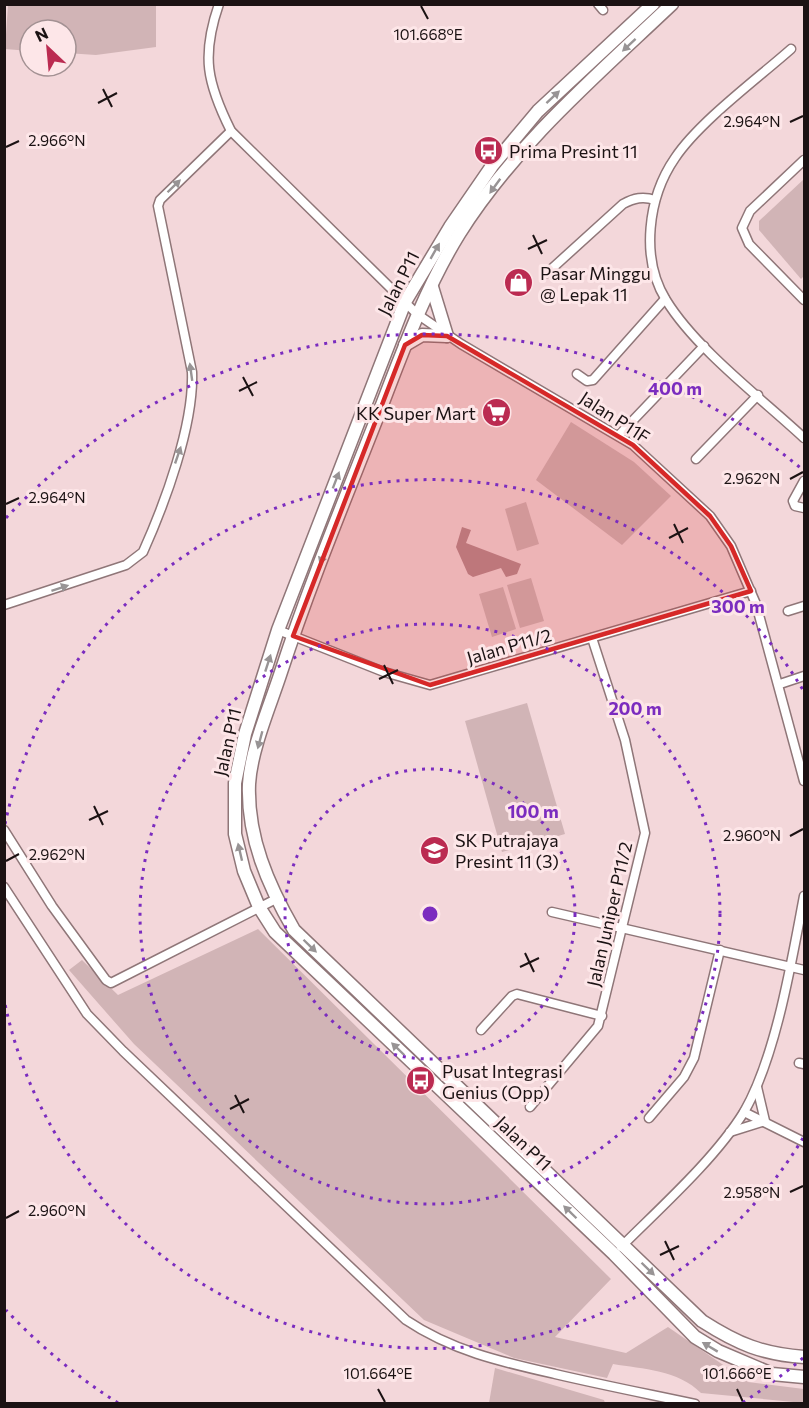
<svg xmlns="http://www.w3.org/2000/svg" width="809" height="1408" viewBox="0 0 809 1408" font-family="Commissioner,sans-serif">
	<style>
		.green { fill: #d1b4b6 }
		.water { fill: #b88b90 }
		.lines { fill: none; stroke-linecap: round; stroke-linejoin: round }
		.minor-casing { stroke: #8f7678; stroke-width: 11 }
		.secondary-casing { stroke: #8f7678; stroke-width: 15 }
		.minor { stroke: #fff; stroke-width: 8 }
		.secondary { stroke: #fff; stroke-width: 12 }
		.oneway { fill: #989495 }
		.marked { fill: #d62828; fill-opacity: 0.2; stroke: #d62828; stroke-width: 4.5; stroke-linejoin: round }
		.ticks { fill: none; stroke: #1b1213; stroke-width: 2 }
		.ring { fill: none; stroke: #7b2cbf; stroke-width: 3; stroke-dasharray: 3 6 }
		.labels { text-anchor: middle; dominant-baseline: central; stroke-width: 6; stroke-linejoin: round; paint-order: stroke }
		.poi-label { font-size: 18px; fill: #1b1213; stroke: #fde6e8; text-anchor: start }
		.street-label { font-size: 18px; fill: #1b1213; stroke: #fde6e8 }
		.ticks-label { font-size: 15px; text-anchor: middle; fill: #1b1213; stroke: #fde6e8; stroke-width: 6; stroke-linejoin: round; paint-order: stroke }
		.centre { fill: #7b2cbf; stroke: #fde6e8; stroke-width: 3 }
		.ring-label { font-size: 18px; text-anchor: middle; font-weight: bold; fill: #7b2cbf; stroke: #fde6e8; stroke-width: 6; stroke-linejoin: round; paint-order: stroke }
	</style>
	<rect width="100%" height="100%" fill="#f3d7da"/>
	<g class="green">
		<path d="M8,5H156V47L96,55L66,53V30H30V51L5,49Z"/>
		<path d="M804,179V276L801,279L759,230V221Z"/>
		<path d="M571,422L634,462L671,496L622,545L536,480Z"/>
		<path d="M526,502L539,544L517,551L505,509Z"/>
		<path d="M531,578L544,621L520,628L507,585Z"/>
		<path d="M503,587L516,629L492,637L479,594Z"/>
		<path d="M527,703L565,834L502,852L465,721Z"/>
		<path d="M258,929L611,1279L555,1337L626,1353L668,1327L748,1382L804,1389V1403L701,1393C678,1370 643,1369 613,1364L607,1378L514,1358L424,1320L134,1044L69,970L82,960L118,995Z"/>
		<path d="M495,1368L604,1400L605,1403H489Z"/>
	</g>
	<path class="water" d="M462,527L471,530L466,543L521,564L517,574L506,577L501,568L473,577L468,574L456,547Z"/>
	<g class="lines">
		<defs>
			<g id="minor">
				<path d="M219,4C201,56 207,83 231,131L417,314L461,344L633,445L710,516L731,546L756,604L804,781"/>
				<path d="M598,4L603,10"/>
				<path d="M791,49C757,79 699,122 675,158C648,197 640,258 666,300C696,349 761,398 804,438"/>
				<path d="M804,160L750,211L742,228L749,244L804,300"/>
				<path d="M547,273L623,204C634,198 643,196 655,200"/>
				<path d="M577,374L587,381L593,380L665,299"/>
				<path d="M619,435L704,346"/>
				<path d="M696,459L758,395"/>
				<path d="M804,481L793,501L795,506L804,508"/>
				<path d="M4,605L126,565L143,552C165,503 194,425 192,372L158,206L160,200L231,131"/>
				<path d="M788,611L804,606"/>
				<path d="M278,630L384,672L430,685L751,591"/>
				<path d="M780,684L804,676"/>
				<path d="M4,830L52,906L106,980L111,983L276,899"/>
				<path d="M4,887L87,1014L123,1051L406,1320C452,1351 502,1362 555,1374C602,1385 648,1394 695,1404"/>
				<path d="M552,912L804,970"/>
				<path d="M481,1030L512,996L517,994L602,1016"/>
				<path d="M799,1063L804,1064"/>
				<path d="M530,1107L598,1026L645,833L625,740L592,638"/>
				<path d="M744,1112L804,1142"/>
				<path d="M649,1118L684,1077L694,1058L720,950"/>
				<path d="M730,1132L765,1121L757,1087"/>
				<path d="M621,1247C660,1208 715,1159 744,1112C776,1057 792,959 804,896"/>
			</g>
			<g id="secondary">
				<path d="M653,4L538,111L492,166L450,227L405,302L278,630L245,734L235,783V834L244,871L259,907L275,932L614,1254L695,1337L718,1351L772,1374L804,1377"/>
				<path d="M672,4C596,76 515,145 459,234C422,294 399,362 373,428C341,509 308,589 281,672C270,706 251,749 249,784C247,837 268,885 294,930L702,1321C738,1344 762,1354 804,1357"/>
				<path d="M432,287L447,336"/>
				<path d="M405,345L422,335L447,336"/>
			</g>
		</defs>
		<use href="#minor" class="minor-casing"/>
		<use href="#secondary" class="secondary-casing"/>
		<use href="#minor" class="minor"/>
		<use href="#secondary" class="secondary"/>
	</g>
	<defs><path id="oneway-solid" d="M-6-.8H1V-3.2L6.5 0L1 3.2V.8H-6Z" transform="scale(1.5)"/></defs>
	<g class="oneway">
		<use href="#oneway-solid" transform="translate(629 45) rotate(137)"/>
		<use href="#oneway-solid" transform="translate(553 97) rotate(-43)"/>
		<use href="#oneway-solid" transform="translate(174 186) rotate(-44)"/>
		<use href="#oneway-solid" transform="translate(495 186) rotate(126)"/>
		<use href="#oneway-solid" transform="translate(435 251) rotate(-60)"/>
		<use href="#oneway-solid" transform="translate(191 372) rotate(-98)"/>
		<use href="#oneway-solid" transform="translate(178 455) rotate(-71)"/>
		<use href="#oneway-solid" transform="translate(336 480) rotate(-69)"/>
		<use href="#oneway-solid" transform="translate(323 556) rotate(111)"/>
		<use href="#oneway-solid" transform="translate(60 588) rotate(-18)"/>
		<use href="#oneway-solid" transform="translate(268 663) rotate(-72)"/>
		<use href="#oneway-solid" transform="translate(260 740) rotate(105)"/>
		<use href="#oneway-solid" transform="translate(240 852) rotate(-103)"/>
		<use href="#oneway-solid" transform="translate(310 946) rotate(44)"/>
		<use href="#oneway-solid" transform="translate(398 1049) rotate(-136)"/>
		<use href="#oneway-solid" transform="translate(570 1212) rotate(-136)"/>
		<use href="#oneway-solid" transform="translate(648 1269) rotate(44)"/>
		<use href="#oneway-solid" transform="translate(710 1347) rotate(-149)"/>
	</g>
	<path class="marked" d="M422,335L447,336L633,445L710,516L731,546L751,591L430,685L293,636L405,345Z"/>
	<path class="ticks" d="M421,6L428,19M103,89L112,107M98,103L117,93M790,122L803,116M6,147L19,141M533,235L542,254M528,249L547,240M243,377L253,396M239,391L257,382M790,479L803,472M6,504L19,498M674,524L683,543M669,538L688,528M384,665L393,684M379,679L398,670M94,806L103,825M89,820L108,811M790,836L803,829M6,861L19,854M525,953L534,972M520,967L539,958M235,1095L244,1113M230,1109L249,1099M790,1192L803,1186M6,1218L19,1211M665,1241L674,1260M660,1255L679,1246M378,1389L385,1402M737,1389L743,1402"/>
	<g class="ring">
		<circle cx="430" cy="914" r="145"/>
		<circle cx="430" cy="914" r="290"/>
		<path d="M803 1138A435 435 0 0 1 5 1004M5 824A435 435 0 0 1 803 690"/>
		<path d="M803 1358A580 580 0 0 1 742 1403M118 1403A580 580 0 0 1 6 1310M6 518A580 580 0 0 1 803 470"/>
	</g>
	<defs>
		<symbol id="bus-disc" viewBox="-11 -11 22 22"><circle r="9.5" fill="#bb2b51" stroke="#fde6e8"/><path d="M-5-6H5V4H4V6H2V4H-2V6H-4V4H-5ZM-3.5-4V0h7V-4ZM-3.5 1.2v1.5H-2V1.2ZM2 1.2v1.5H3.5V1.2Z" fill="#fff"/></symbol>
		<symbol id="shop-disc" viewBox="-11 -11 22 22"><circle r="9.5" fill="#bb2b51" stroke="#fde6e8"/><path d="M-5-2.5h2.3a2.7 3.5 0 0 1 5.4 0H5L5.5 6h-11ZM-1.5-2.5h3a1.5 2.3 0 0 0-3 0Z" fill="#fff"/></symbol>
		<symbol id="supermarket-disc" viewBox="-11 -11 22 22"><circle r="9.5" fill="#bb2b51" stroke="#fde6e8"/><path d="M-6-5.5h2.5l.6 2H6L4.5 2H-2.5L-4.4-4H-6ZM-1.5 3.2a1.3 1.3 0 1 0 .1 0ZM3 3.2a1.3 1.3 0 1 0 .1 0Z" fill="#fff"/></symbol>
		<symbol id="school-disc" viewBox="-11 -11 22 22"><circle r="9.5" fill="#bb2b51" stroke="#fde6e8"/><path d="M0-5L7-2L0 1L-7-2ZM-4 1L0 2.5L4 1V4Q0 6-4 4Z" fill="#fff"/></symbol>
	</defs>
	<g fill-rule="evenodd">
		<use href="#bus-disc" x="472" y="134" width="33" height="33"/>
		<use href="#shop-disc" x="502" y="266" width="33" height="33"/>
		<use href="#supermarket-disc" x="480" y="396" width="33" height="33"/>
		<use href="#school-disc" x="418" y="834" width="33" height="33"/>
		<use href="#bus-disc" x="404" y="1064" width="33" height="33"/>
	</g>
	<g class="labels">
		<g class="poi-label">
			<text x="509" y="151">Prima Presint 11</text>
			<text x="540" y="273">Pasar Minggu<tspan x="540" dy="21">@ Lepak 11</tspan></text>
			<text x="476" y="413" text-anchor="end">KK Super Mart</text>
			<text x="455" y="840">SK Putrajaya<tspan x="455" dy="21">Presint 11 (3)</tspan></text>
			<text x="442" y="1071">Pusat Integrasi<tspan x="442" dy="21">Genius (Opp)</tspan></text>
		</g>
		<g class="street-label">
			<text transform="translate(398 283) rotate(-63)">Jalan P11</text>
			<text transform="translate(615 417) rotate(33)">Jalan P11F</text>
			<text transform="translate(509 646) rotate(-16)">Jalan P11/2</text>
			<text transform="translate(227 742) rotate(-77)">Jalan P11</text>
			<text transform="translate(609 914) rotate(-77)">Jalan Juniper P11/2</text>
			<text transform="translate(524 1143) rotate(44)">Jalan P11</text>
		</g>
	</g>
	<g class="ticks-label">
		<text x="428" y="40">101.668°E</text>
		<text x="752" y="127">2.964°N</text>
		<text x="57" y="146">2.966°N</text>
		<text x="752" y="484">2.962°N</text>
		<text x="57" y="503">2.964°N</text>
		<text x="752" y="841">2.960°N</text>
		<text x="57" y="860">2.962°N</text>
		<text x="752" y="1198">2.958°N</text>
		<text x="57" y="1216">2.960°N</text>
		<text x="378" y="1379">101.664°E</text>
		<text x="737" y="1379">101.666°E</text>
	</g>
	<circle cx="430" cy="914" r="9" class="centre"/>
	<g class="ring-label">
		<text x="675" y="395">400 m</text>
		<text x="738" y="613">300 m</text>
		<text x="635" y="715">200 m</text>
		<text x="533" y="818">100 m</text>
	</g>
	<rect width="809" height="1408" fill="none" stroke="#1b1213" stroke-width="12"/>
	<g transform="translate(48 48) rotate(334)"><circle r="28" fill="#fde6e8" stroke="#a39193" stroke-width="1.5"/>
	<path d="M0-4.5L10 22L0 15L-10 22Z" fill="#bb2b51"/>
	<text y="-9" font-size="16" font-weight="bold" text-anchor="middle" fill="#1b1213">N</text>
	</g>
</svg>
